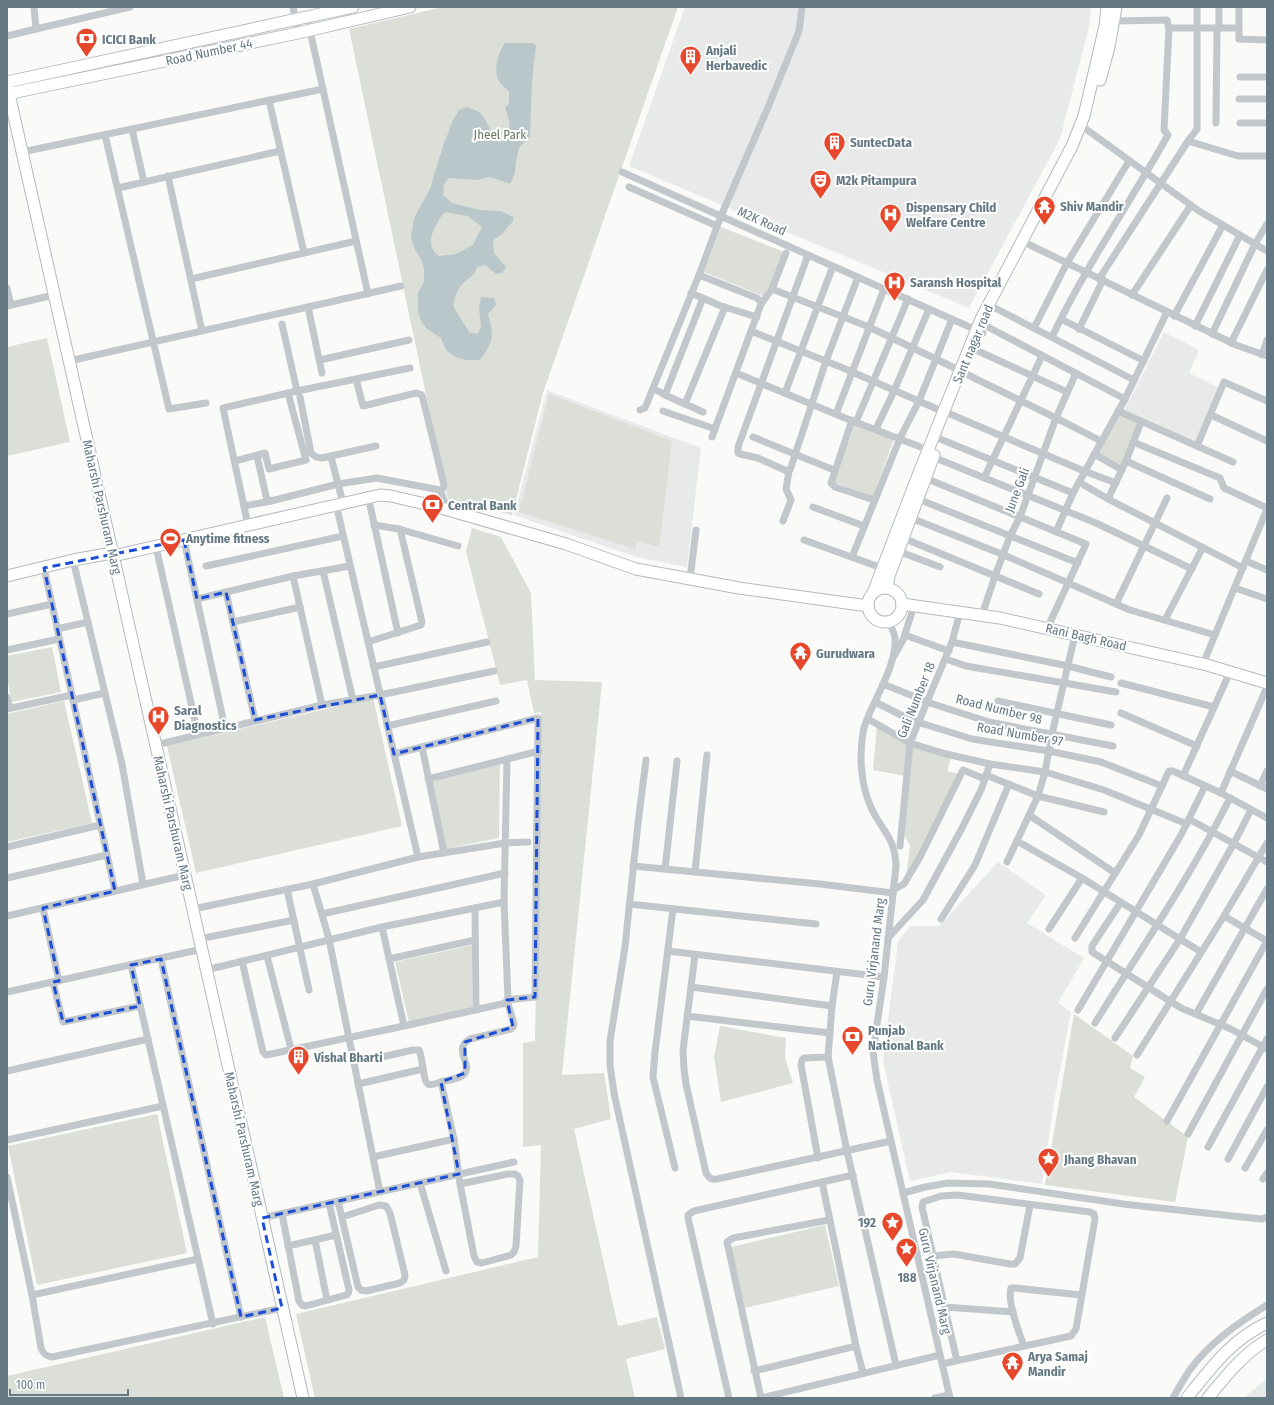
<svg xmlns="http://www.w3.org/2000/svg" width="1274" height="1405" viewBox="0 0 1274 1405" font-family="'Fira Sans Condensed',sans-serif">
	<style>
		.built { fill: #e8eae9 }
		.green { fill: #dbdfd7 }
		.water { fill: #b9c7ca; fill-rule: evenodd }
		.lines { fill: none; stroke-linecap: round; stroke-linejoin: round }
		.secondary-casing { stroke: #b3bbbf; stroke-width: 13 }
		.street { stroke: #c1c7ca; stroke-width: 7 }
		.secondary { stroke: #fff; stroke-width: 11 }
		.marked { fill: none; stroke: #1d4ed8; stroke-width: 3; stroke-dasharray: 8 5; stroke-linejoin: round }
		.labels { text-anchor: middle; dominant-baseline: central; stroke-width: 4; stroke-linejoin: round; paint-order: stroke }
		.poi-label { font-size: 13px; font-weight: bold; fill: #647984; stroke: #fff; text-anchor: start }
		.street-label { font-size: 13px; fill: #647984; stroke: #fff }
		.park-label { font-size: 13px; fill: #6a7a64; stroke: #fff }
	</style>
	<rect width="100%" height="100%" fill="#fafaf8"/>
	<g class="built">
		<path d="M685,7H1091L1089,27L1060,139L969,308L629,166Z"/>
		<path d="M1164,332L1199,350L1189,373L1218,387L1196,442L1124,411Z"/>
		<path d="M547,390L701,448L687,567L636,557L514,515Z"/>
		<path d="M998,862L1046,895L1027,923L1084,958L1058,1003L1071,1012L1055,1096L1042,1184L951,1172L910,1181L883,1061L898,942L910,926H939Z"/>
		<path d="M1267,1378V1398H1244Z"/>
	</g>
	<g class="green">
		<path d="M443,7H678L543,393L512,515L448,499L349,29Z"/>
		<path d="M721,227L784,252L766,297L704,272Z"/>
		<path d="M47,338L70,442L7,456V347Z"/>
		<path d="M549,394L672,441L659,547L637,541L635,549L519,512Z"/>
		<path d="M1118,413L1139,423L1121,468L1096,453Z"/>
		<path d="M855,424L894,439L873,497L833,482Z"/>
		<path d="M472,528L501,537L531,593L535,680L602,682L562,1075L604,1073L611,1119L574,1129L618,1326L657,1317L665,1349L626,1359L635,1398H315L296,1314L538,1257L541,1145L523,1147V1043L535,1041L541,712L534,713L527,680L500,685L466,551Z"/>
		<path d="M52,647L61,692L12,702L7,679V656Z"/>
		<path d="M373,698L402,826L196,873L167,746Z"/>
		<path d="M64,701L92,823L7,842V714Z"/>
		<path d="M877,725L951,758L947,771L960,774L906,878L910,846L901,828L906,776L873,770Z"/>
		<path d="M500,764L499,838L445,849L431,782Z"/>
		<path d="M472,945V1008L409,1022L395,962Z"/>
		<path d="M1074,1014L1133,1056L1130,1068L1145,1077L1134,1097L1188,1137L1175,1202L1045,1185Z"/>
		<path d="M720,1026L786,1038L785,1058L793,1083L721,1102L714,1057Z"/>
		<path d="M157,1114L187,1253L37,1285L8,1146Z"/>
		<path d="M825,1225L839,1286L745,1308L731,1247Z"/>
		<path d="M265,1317L284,1398H7V1376Z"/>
	</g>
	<path class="water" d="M505,43H532L536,45L532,82L530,136L519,148L516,161L515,173L510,184L490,177L476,180L449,178L444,184L443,195L452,203L480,210L501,211L513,217V221L502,234L493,240L494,253L506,267L502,273L496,274L485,265L477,267C475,276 465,280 460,287C456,292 455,299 453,306L469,332L477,334L481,328L479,307L481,297L494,298L496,305L488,314C494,336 494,341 480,360H466L455,357L446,350L441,338L427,329L421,321L418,312V293L424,282V269L421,259L415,250L411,238L414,218L430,189L443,146L453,120L459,110L467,107C471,109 476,110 479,112C488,120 490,133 498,142L506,140L510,123L505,107L509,104V92C507,89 503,86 500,83C492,71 498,53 505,43ZM445,212L468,216L482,227L473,245L456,254L439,256C435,253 431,249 431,243C430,234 439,218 445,212Z"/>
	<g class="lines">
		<defs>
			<g id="secondary">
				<path d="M1100,80L1109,47L1116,7"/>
				<path d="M7,82L353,7"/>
				<path d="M7,85L303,1398"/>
				<path d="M7,94L298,33L410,7"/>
				<path d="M113,556L380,495L391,496L434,506L566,544L636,569L739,588L868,606"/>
				<path d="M7,576L73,560L112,553"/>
				<path d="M887,588L889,576L934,455"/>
				<circle cx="885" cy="605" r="17"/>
				<path d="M873,593L920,470L981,319L1072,146L1084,116L1105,26L1107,7"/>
				<path d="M902,604L1000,618L1207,665L1267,683"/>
				<path d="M1187,1398C1210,1369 1232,1339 1267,1323"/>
				<path d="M1208,1398C1225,1377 1243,1354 1267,1340"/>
			</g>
		</defs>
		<use href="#secondary" class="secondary-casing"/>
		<g class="street">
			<path d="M293,7L298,33"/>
			<path d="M1239,7V39L1267,40"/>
			<path d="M307,17L368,294"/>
			<path d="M1169,28H1238"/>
			<path d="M1219,28V7"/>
			<path d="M36,29L130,7"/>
			<path d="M7,36L36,29L34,7"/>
			<path d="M1240,77H1267"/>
			<path d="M1239,99H1267"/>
			<path d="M269,100L304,253"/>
			<path d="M1216,123L1217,28"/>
			<path d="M1240,123H1267"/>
			<path d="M132,129L144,182"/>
			<path d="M1086,129L1199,211L1267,251"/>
			<path d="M105,135L169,409L206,403"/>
			<path d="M1188,141L1197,129V7"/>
			<path d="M22,152L323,89"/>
			<path d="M622,172L983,333"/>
			<path d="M168,176L202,331"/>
			<path d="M629,187L717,226"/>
			<path d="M118,188L280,151"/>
			<path d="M1028,244L1236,345L1267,356"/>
			<path d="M808,255L738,447V453L740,454L758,458L787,471L790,470L826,361L858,277"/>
			<path d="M699,275L757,298L760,301L761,304L712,437"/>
			<path d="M191,279L356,241"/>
			<path d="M1099,279L1188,141L1238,156H1267"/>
			<path d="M7,288L11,305"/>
			<path d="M772,289L869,327L961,371"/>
			<path d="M691,293L721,306L757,317"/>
			<path d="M1132,295L1191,205"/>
			<path d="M761,304L772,289L786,253"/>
			<path d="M7,306L54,295"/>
			<path d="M308,307L322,373"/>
			<path d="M995,308L1134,380"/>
			<path d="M1174,316L1223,225"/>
			<path d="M1061,319L1144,361"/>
			<path d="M282,324L297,391"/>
			<path d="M986,326L1125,399"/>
			<path d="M1195,326L1240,235"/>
			<path d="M1034,328L1067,263L1129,161"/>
			<path d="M1079,329L1103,280"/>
			<path d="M751,331L843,368L944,412"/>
			<path d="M1212,334L1255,244L1267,224"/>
			<path d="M1052,337C1085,267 1130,203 1168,135L1164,130L1169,28L1167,20L1114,21"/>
			<path d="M1231,343L1267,270"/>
			<path d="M976,350L1067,392"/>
			<path d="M1262,355L1267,340"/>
			<path d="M320,360L409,340"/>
			<path d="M69,361L401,286"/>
			<path d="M736,373L845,418L931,451"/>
			<path d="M966,374L1056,418L1101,441"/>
			<path d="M658,391L665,395L703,412"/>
			<path d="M785,393L833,266"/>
			<path d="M665,395L703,298"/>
			<path d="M300,397L311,453L316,457L322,458L376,446"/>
			<path d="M685,404L725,307"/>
			<path d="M640,410L645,408L699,275L721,216L769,105L799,31L802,7"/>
			<path d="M663,411L715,429"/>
			<path d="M1118,411L1233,462"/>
			<path d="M836,414L884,289"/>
			<path d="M950,414L1084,471L1116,483"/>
			<path d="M1211,415L1267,441"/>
			<path d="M852,420L831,483L835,487L874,500"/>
			<path d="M856,422L908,299"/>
			<path d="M876,429L894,391L929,309"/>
			<path d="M753,437L834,470"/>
			<path d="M940,439L1073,493"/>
			<path d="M1133,442L1220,478L1224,488L1267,508"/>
			<path d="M1197,446L1224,382L1267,401"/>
			<path d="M1094,454L1122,470"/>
			<path d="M257,456L266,496L267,499L271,501L338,484L377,478L440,490L443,488L444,485L422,395L416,393L363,406L356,379"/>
			<path d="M331,457L343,503"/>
			<path d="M933,457L1096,523L1192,569"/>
			<path d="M235,461L265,453L269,469L306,460L288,393"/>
			<path d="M1126,461L1210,499"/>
			<path d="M925,478L1086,544L1047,629"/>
			<path d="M984,478L1042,356"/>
			<path d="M1079,482L1108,499L1243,568"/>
			<path d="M440,490L448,510"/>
			<path d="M918,499L1078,563"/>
			<path d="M1108,499L1126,461L1141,422"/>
			<path d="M336,504L418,857"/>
			<path d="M370,505L398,633"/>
			<path d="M244,506L271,501"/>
			<path d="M813,507L864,526"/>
			<path d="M911,518L1004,555L1130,610L1215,635"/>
			<path d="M783,521L791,500L786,489L789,471"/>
			<path d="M248,525L223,408L297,391L410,368"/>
			<path d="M374,525L399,529L458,546"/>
			<path d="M1056,532L1073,493L1125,399L1167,312"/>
			<path d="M903,538L1039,594"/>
			<path d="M184,540L225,728"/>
			<path d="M804,540L882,568"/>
			<path d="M156,547L198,734"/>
			<path d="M898,551L940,567"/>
			<path d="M852,557L900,438L919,401L952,319"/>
			<path d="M73,560L122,764L143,884"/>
			<path d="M1246,561L1267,570"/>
			<path d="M206,566L343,536"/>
			<path d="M44,568L115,891"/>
			<path d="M323,571L353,700"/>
			<path d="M293,576L322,705"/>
			<path d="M690,579L696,530"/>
			<path d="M1235,588L1267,599"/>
			<path d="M226,592L255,720"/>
			<path d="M197,599L293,576L350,566"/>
			<path d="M1116,604L1167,498"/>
			<path d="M7,614L52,604"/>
			<path d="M982,615L995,576L1010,536L1020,517L1056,418L1076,373"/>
			<path d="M1165,620L1203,547"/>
			<path d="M888,621C891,626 894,632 895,638C897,660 880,690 871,710C868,717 864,725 863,733C859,756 861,784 870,805C880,830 895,835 896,866L884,977L873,1052L877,1080L950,1398"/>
			<path d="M233,622L300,607"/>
			<path d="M57,629L88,622"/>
			<path d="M905,635L949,651"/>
			<path d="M368,642L421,625L422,622L400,529"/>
			<path d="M952,642L1068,666L1111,677"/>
			<path d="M7,650L59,639"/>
			<path d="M894,656L903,640L914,606"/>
			<path d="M946,659L966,666L1116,692"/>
			<path d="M1203,664L1267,509"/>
			<path d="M374,667L487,642"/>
			<path d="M1121,683L1214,707"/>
			<path d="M883,684L933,704L989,722L1113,746"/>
			<path d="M7,697L10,708"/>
			<path d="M73,700L105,693"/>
			<path d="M998,701L1111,725"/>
			<path d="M875,702L911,720L972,739L1049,751L1101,762L1162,786"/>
			<path d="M7,709L72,695"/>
			<path d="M1121,713L1197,746"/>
			<path d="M868,719L910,743L946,754L990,764L1045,772L1104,790L1187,824"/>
			<path d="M387,726L496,701"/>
			<path d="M156,745L322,705L380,695L494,671"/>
			<path d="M422,747L444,853"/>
			<path d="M394,754L538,718L535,997L507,1000L514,1024L513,1027L511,1029L470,1039C452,1049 472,1063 465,1073C461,1079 447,1080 441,1082L454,1139L460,1184L474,1256L477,1262L482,1263L511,1255L514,1252L516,1246L520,1180L518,1176L515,1174H508L460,1184"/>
			<path d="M646,760L638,823L625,947L610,1041V1065L614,1093L681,1398"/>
			<path d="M1230,771L1267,789"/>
			<path d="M986,775L1038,796L1104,812"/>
			<path d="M1183,776L1230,672"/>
			<path d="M428,779L539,751"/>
			<path d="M1260,786L1267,771"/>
			<path d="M1221,793L1267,687"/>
			<path d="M1029,815L1115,873"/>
			<path d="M1189,819L1267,862"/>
			<path d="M1017,841L1082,878L1201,952"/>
			<path d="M900,846L910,743L952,642L960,612"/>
			<path d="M7,847L100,825"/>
			<path d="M1007,862L1038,796L1045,772L1052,734L1075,635"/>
			<path d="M633,866L820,884L893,893"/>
			<path d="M665,869L677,761"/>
			<path d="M695,872L707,755"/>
			<path d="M7,878L107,855"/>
			<path d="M313,884L329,939L380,1192"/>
			<path d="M287,889L309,990"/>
			<path d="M893,890L904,884L920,857L963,770L985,779"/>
			<path d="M1121,902L1092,946V952L1181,1008L1231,1029L1267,1049"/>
			<path d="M629,904L816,924"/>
			<path d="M43,908L59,981"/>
			<path d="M475,908L476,1010"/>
			<path d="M193,909L313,884L418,857L505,843L528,842"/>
			<path d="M673,909L655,1052L653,1077L675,1168"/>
			<path d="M322,914L505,873"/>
			<path d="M7,916L185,875"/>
			<path d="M1224,916L1267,941"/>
			<path d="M941,919L975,865L1009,784"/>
			<path d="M382,927L404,1026"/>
			<path d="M1049,929L1082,878"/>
			<path d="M888,938L923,900L962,828L981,790L990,764"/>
			<path d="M1075,938L1139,835L1169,771H1173L1221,793L1267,818"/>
			<path d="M199,939L294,920"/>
			<path d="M668,951L884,977"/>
			<path d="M695,955L683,1050L684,1069L686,1084L706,1173C709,1178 711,1180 717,1179L891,1141"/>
			<path d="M267,956L291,1049"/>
			<path d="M161,959L241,1317"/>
			<path d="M389,959L475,940"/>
			<path d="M242,961L263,1052L266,1055L404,1026L506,1003L508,998L504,902L507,759"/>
			<path d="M131,965L213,1324"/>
			<path d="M206,970L382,927L504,902"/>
			<path d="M837,972L832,1006L828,1057L847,1151L896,1365"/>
			<path d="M53,982L63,1022L140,1006"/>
			<path d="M691,987L832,1006"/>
			<path d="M7,992L202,949"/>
			<path d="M1078,1010L1181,835L1205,786"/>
			<path d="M1196,1014L1267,889"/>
			<path d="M687,1016L830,1033"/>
			<path d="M1095,1023C1141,949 1191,876 1230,798"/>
			<path d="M1115,1038L1180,939L1234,843L1251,810"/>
			<path d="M1137,1055L1224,916L1267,843"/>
			<path d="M382,1057L413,1050H419C423,1057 423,1082 428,1084C432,1086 437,1083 441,1082"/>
			<path d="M7,1071L148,1039"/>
			<path d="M358,1084L423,1069"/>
			<path d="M1167,1121L1267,941"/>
			<path d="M1188,1134L1267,989"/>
			<path d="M7,1140L163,1106"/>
			<path d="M1208,1147L1267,1039"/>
			<path d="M373,1157L454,1139"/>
			<path d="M818,1158L801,1065L802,1060L804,1058L828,1057"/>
			<path d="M1228,1159L1267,1087"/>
			<path d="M1245,1168L1267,1130"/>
			<path d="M7,1177L32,1295L41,1348C43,1354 46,1356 52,1357L282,1308"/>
			<path d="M1263,1179L1267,1173"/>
			<path d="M822,1182L856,1346L863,1373"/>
			<path d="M420,1183L446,1271"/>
			<path d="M903,1193L925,1187L948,1183L989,1184L1123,1204L1251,1218L1262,1219L1267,1217"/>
			<path d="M338,1201L358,1287L361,1290L366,1291L400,1283L404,1280L405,1275L390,1213L386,1206L379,1205L342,1217"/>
			<path d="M282,1214L299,1301L302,1305L306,1306L346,1295L348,1294L349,1290L329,1203"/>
			<path d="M262,1218L514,1162"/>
			<path d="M315,1240L327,1300"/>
			<path d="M288,1246L336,1235"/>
			<path d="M933,1256L954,1254L1010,1264H1015L1020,1258L1030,1205"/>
			<path d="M32,1295L198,1259"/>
			<path d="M945,1307L1013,1312"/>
			<path d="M1024,1346C1019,1333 1007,1301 1011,1288H1015L1081,1295"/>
			<path d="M942,1364L1071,1336L1076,1329L1095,1219L1094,1214L1090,1212L958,1195L941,1196L923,1202L922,1207L957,1361"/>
			<path d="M754,1371L856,1346"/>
			<path d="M729,1398L688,1218V1215L694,1211L853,1175"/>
			<path d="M761,1398L727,1242L733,1238L829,1220"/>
			<path d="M761,1398L940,1355"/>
			<path d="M935,1398L949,1395"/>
			<path d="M1173,1398C1178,1389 1183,1380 1189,1371C1209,1343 1238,1323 1267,1305"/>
		</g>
		<use href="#secondary" class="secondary"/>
	</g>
	<path class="marked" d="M184,540L197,599L226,592L255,720L380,695L394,754L538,718L535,997L507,1000L513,1027L465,1042V1073L441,1082L459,1174L262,1218L282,1308L241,1317L161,959L131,965L140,1006L63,1022L53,982L59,981L43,908L115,891L44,568Z"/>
	<defs>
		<symbol id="bank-pin" viewBox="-11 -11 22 30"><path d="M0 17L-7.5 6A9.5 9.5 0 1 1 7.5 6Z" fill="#e7472b" stroke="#fff"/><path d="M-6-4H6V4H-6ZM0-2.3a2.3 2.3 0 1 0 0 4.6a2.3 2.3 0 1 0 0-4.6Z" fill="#fff"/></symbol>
		<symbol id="building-pin" viewBox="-11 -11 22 30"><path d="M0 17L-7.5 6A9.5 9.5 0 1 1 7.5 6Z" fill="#e7472b" stroke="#fff"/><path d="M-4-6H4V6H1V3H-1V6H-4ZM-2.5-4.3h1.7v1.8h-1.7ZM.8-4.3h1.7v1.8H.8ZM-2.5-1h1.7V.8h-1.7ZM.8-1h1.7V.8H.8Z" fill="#fff"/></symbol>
		<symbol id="theatre-pin" viewBox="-11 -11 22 30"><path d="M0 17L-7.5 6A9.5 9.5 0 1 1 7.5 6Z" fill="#e7472b" stroke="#fff"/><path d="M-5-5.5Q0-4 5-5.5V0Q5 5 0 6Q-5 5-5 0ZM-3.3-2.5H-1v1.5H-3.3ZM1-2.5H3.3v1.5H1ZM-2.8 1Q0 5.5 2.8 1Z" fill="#fff"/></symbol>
		<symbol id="temple-pin" viewBox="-11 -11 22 30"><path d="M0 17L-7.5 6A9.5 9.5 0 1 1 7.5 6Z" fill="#e7472b" stroke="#fff"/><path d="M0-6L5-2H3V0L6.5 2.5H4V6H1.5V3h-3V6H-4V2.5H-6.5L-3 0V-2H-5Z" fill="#fff"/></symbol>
		<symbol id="hospital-pin" viewBox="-11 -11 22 30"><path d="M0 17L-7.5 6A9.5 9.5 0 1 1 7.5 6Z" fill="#e7472b" stroke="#fff"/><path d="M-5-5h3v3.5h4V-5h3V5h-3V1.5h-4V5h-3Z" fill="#fff"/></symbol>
		<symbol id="stadium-pin" viewBox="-11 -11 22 30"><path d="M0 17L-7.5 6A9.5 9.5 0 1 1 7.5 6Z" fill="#e7472b" stroke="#fff"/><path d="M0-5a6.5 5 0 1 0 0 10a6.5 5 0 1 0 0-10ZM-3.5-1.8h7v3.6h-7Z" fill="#fff"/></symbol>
		<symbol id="sight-pin" viewBox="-11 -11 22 30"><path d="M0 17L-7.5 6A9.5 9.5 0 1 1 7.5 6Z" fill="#e7472b" stroke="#fff"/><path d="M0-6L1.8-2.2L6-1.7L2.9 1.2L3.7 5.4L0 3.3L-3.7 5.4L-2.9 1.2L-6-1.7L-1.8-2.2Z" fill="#fff"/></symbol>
	</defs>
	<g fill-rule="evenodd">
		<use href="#bank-pin" x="74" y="26" width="25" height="34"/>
		<use href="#building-pin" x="678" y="44" width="25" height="34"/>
		<use href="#building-pin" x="822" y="130" width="25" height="34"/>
		<use href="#theatre-pin" x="808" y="168" width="25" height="34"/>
		<use href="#temple-pin" x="1032" y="194" width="25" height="34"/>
		<use href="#hospital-pin" x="878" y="202" width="25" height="34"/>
		<use href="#hospital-pin" x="882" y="270" width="25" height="34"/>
		<use href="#bank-pin" x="420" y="492" width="25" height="34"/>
		<use href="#stadium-pin" x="158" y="526" width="25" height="34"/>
		<use href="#temple-pin" x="788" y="640" width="25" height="34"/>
		<use href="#hospital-pin" x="146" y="704" width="25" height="34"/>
		<use href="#bank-pin" x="840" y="1024" width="25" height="34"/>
		<use href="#building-pin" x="286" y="1044" width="25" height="34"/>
		<use href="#sight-pin" x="1036" y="1146" width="25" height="34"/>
		<use href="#sight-pin" x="880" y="1210" width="25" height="34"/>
		<use href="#sight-pin" x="894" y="1236" width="25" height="34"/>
		<use href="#temple-pin" x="1000" y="1350" width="25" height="34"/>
	</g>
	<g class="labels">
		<g class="poi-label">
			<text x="102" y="39">ICICI Bank</text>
			<text x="706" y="50">Anjali<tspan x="706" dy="15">Herbavedic</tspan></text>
			<text x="850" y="142">SuntecData</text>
			<text x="836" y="180">M2k Pitampura</text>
			<text x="1060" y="206">Shiv Mandir</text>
			<text x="906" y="207">Dispensary Child<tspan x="906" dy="15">Welfare Centre</tspan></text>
			<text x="910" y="282">Saransh Hospital</text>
			<text x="448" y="505">Central Bank</text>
			<text x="186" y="538">Anytime fitness</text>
			<text x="816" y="653">Gurudwara</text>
			<text x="174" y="710">Saral<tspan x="174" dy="15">Diagnostics</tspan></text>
			<text x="868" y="1030">Punjab<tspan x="868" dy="15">National Bank</tspan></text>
			<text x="314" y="1057">Vishal Bharti</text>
			<text x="1064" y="1159">Jhang Bhavan</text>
			<text x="876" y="1222" text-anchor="end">192</text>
			<text x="907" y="1277" text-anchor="middle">188</text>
			<text x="1028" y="1356">Arya Samaj<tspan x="1028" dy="15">Mandir</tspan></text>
		</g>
		<g class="street-label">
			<text transform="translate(209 52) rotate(-12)">Road Number 44</text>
			<text transform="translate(762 221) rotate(24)">M2K Road</text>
			<text transform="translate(973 344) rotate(-67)">Sant nagar road</text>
			<text transform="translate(1017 490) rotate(-69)">June Gali</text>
			<text transform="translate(102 507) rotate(77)">Maharshi Parshuram Marg</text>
			<text transform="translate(1086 637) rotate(13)">Rani Bagh Road</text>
			<text transform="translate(916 700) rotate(-68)">Gali Number 18</text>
			<text transform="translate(999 709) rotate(14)">Road Number 98</text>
			<text transform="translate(1020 734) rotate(10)">Road Number 97</text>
			<text transform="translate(173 823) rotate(77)">Maharshi Parshuram Marg</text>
			<text transform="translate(874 952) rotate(-83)">Guru Virjanand Marg</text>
			<text transform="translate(244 1139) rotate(77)">Maharshi Parshuram Marg</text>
			<text transform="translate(935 1281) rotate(77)">Guru Virjanand Marg</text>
		</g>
		<g class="park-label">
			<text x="500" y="134">Jheel Park</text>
		</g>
	</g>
	<rect width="1274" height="1405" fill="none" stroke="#647984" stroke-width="16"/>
	<path d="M10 1389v6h118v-6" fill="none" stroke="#647984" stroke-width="2"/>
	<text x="16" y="1389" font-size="12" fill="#647984" stroke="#ffffff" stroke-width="3" paint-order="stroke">100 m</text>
</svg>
